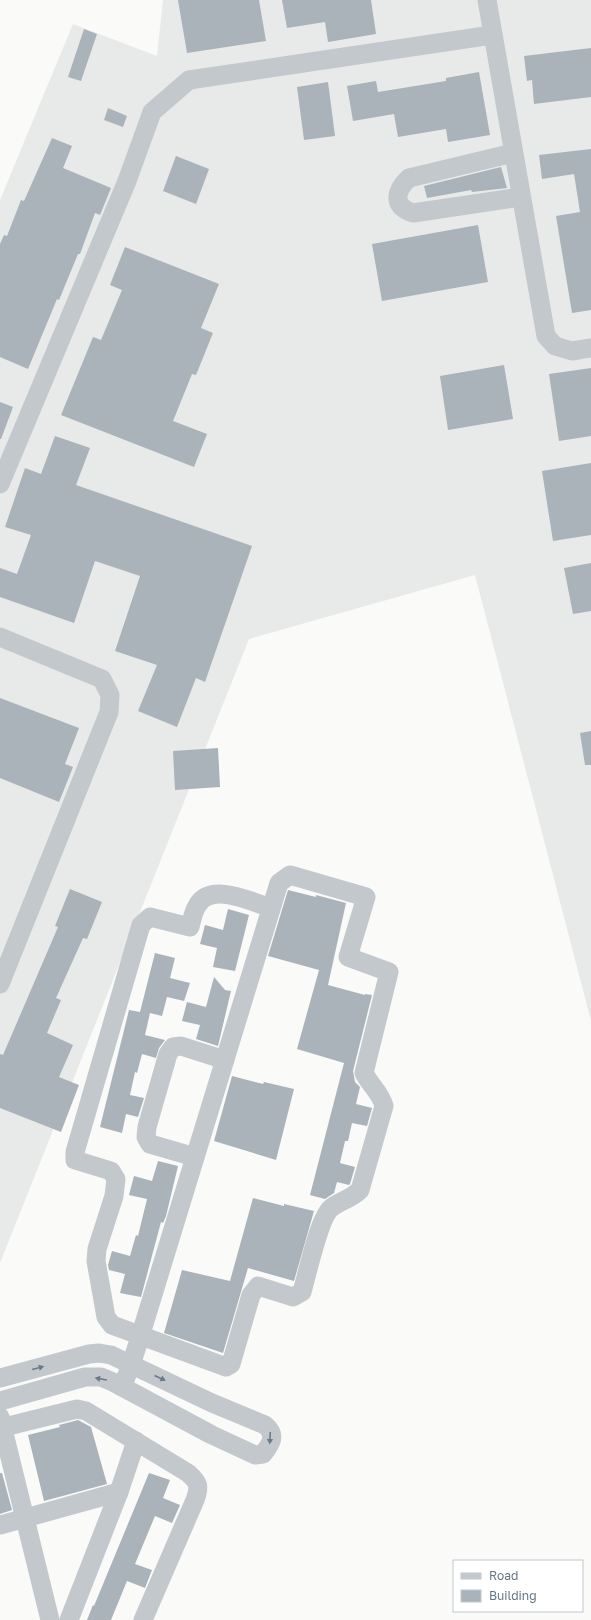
<svg xmlns="http://www.w3.org/2000/svg" width="591" height="1620" viewBox="0 0 591 1620" font-family="'Golos Text',sans-serif">
	<style>
		.built { fill: #e8e9e9 }
		.building { fill: #aab3b9 }
		.lines { fill: none; stroke-linecap: round; stroke-linejoin: round }
		.minor { stroke: #c3c8cc; stroke-width: 19 }
		.oneway { fill: #6a7a87 }
	</style>
	<rect width="100%" height="100%" fill="#fafaf8"/>
	<path class="built" d="M163,0H591V1021L475,575L249,639L0,1263V200L73,24L157,56Z"/>
	<g class="building">
		<path d="M178,0H259L266,41L187,53Z"/>
		<path d="M282,0H371L376,34L328,42L325,22L287,28Z"/>
		<path d="M84,29L97,34L81,81L68,77Z"/>
		<path d="M591,48V97L534,104L532,80L527,81L524,56Z"/>
		<path d="M479,72L490,135L448,142L446,129L398,137L394,114L353,121L347,86L376,81L378,92L446,81V78Z"/>
		<path d="M328,82L335,136L304,140L297,87Z"/>
		<path d="M108,108L127,116L123,127L104,120Z"/>
		<path d="M52,138L72,146L63,168L111,188L100,215L95,213L80,254H78L59,300L57,299L28,369L0,357V244L4,235L7,236L21,200L24,201Z"/>
		<path d="M591,149V310L572,313L556,216L580,212L574,174L542,179L539,155Z"/>
		<path d="M176,156L209,169L196,204L163,191Z"/>
		<path d="M501,167L507,188L472,192L471,190L427,198L424,186Z"/>
		<path d="M478,225L488,282L382,301L372,244Z"/>
		<path d="M125,247L219,284L201,328L213,333L196,375L192,374L173,421L207,434L194,467L61,415L93,337L101,340L122,290L110,285Z"/>
		<path d="M504,365L513,419L448,430L440,376Z"/>
		<path d="M591,368V436L559,441L549,374Z"/>
		<path d="M0,402L13,407L1,439H0Z"/>
		<path d="M55,436L90,448L76,485L252,546L205,682L196,678L177,727L138,711L157,665L115,651L140,576L95,561L74,623L0,597V568L17,574L31,535L5,527L25,468L41,474Z"/>
		<path d="M591,463V535L553,541L542,471Z"/>
		<path d="M591,563V611L573,614L564,568Z"/>
		<path d="M0,698L79,728L65,764L73,767L59,802L0,778Z"/>
		<path d="M591,731V765H585L580,733Z"/>
		<path d="M218,748L220,787L175,790L173,751Z"/>
		<path d="M70,889L102,902L87,939L83,938L56,998L61,1000L47,1033L73,1045L59,1077L79,1085L61,1132L0,1108V1054L3,1055L58,927L55,926Z"/>
		<path d="M288,890L316,897V895L346,903L328,985L365,995V994L372,995L353,1071L355,1082L360,1087L356,1104L372,1108L367,1126L352,1123L348,1141H345L340,1163L355,1167L350,1184L349,1185L337,1182L334,1193L325,1199L310,1195L344,1063L297,1049L319,970L268,956Z"/>
		<path d="M228,909L249,915L235,971L213,967L217,948L200,944L205,925L223,930Z"/>
		<path d="M155,953L175,958L170,978L190,983L184,1001L167,997L162,1016L150,1013L145,1035L165,1040L159,1048L156,1058L142,1054L137,1073L135,1072L130,1095L144,1098L138,1117L126,1114L122,1133L100,1127L129,1010L140,1012Z"/>
		<path d="M214,977L225,990L231,991L218,1046L196,1039L200,1025L182,1021L187,1002L206,1007Z"/>
		<path d="M232,1076L263,1084L264,1082L294,1089L276,1160L214,1141Z"/>
		<path d="M158,1161L178,1166L166,1216L163,1223L161,1222L141,1297L130,1295L120,1293L125,1274L109,1270L108,1265L112,1251L130,1256L136,1235L138,1236L147,1199L129,1195L134,1176L152,1181Z"/>
		<path d="M253,1198L284,1206V1204L314,1211L294,1281L248,1268L223,1353L164,1333L182,1270L230,1281Z"/>
		<path d="M78,1420L91,1427L107,1484L44,1501L28,1435L60,1427L59,1425Z"/>
		<path d="M0,1473H2L12,1510L0,1514Z"/>
		<path d="M149,1473L170,1480L163,1498L180,1505L172,1523L155,1516L135,1564L152,1570L150,1575L145,1588L127,1581L111,1620H87L93,1605L94,1606Z"/>
	</g>
	<g class="lines">
		<g class="minor">
			<path d="M487,0L546,336L555,346L572,351L591,348"/>
			<path d="M513,153L409,178C395,191 392,206 413,213L521,197"/>
			<path d="M0,484L127,181L152,112L189,80L492,35"/>
			<path d="M0,637L102,679L110,695L109,712L0,984"/>
			<path d="M195,1157L150,1144L146,1137L147,1127L168,1054L173,1047L181,1046L225,1060"/>
			<path d="M0,1378L89,1354L99,1353L111,1355L212,1403L265,1425C277,1435 271,1444 263,1454L255,1455L212,1435L113,1382L101,1377H85L0,1401"/>
			<path d="M122,1387L131,1365L140,1337L279,883L290,875L366,897L348,957L389,972L364,1073C370,1085 381,1093 384,1106L360,1190C351,1199 340,1201 331,1208C319,1218 307,1275 302,1292L293,1297L258,1286L251,1295L231,1364L226,1367L112,1325L106,1317L96,1261L97,1249L114,1196L116,1179L111,1171L75,1160V1152L141,925L150,917L190,927C192,920 193,912 197,906C210,881 252,902 271,908"/>
			<path d="M0,1417L50,1620"/>
			<path d="M0,1428L77,1409L86,1411L188,1473C199,1483 200,1486 195,1500L143,1620"/>
			<path d="M0,1525L119,1492"/>
			<path d="M69,1620L119,1492L136,1441"/>
		</g>
	</g>
	<defs><path id="oneway-solid" d="M-6-.8H1V-3.2L6.5 0L1 3.2V.8H-6Z"/></defs>
	<g class="oneway">
		<use href="#oneway-solid" transform="translate(38 1368) rotate(-15)"/>
		<use href="#oneway-solid" transform="translate(160 1378) rotate(25)"/>
		<use href="#oneway-solid" transform="translate(101 1379) rotate(-170)"/>
		<use href="#oneway-solid" transform="translate(270 1438) rotate(93)"/>
	</g>
	<rect x="453" y="1560" width="130" height="52" fill="#ffffff" stroke="#c1c8cd"/>
	<rect x="461" y="1573" width="20" height="6" fill="#c3c8cc" stroke="#c1c8cd"/>
	<text x="489" y="1580" font-size="12" fill="#657683">Road</text>
	<rect x="461" y="1590" width="20" height="12" fill="#aab3b9" stroke="#c1c8cd"/>
	<text x="489" y="1600" font-size="12" fill="#657683">Building</text>
</svg>
